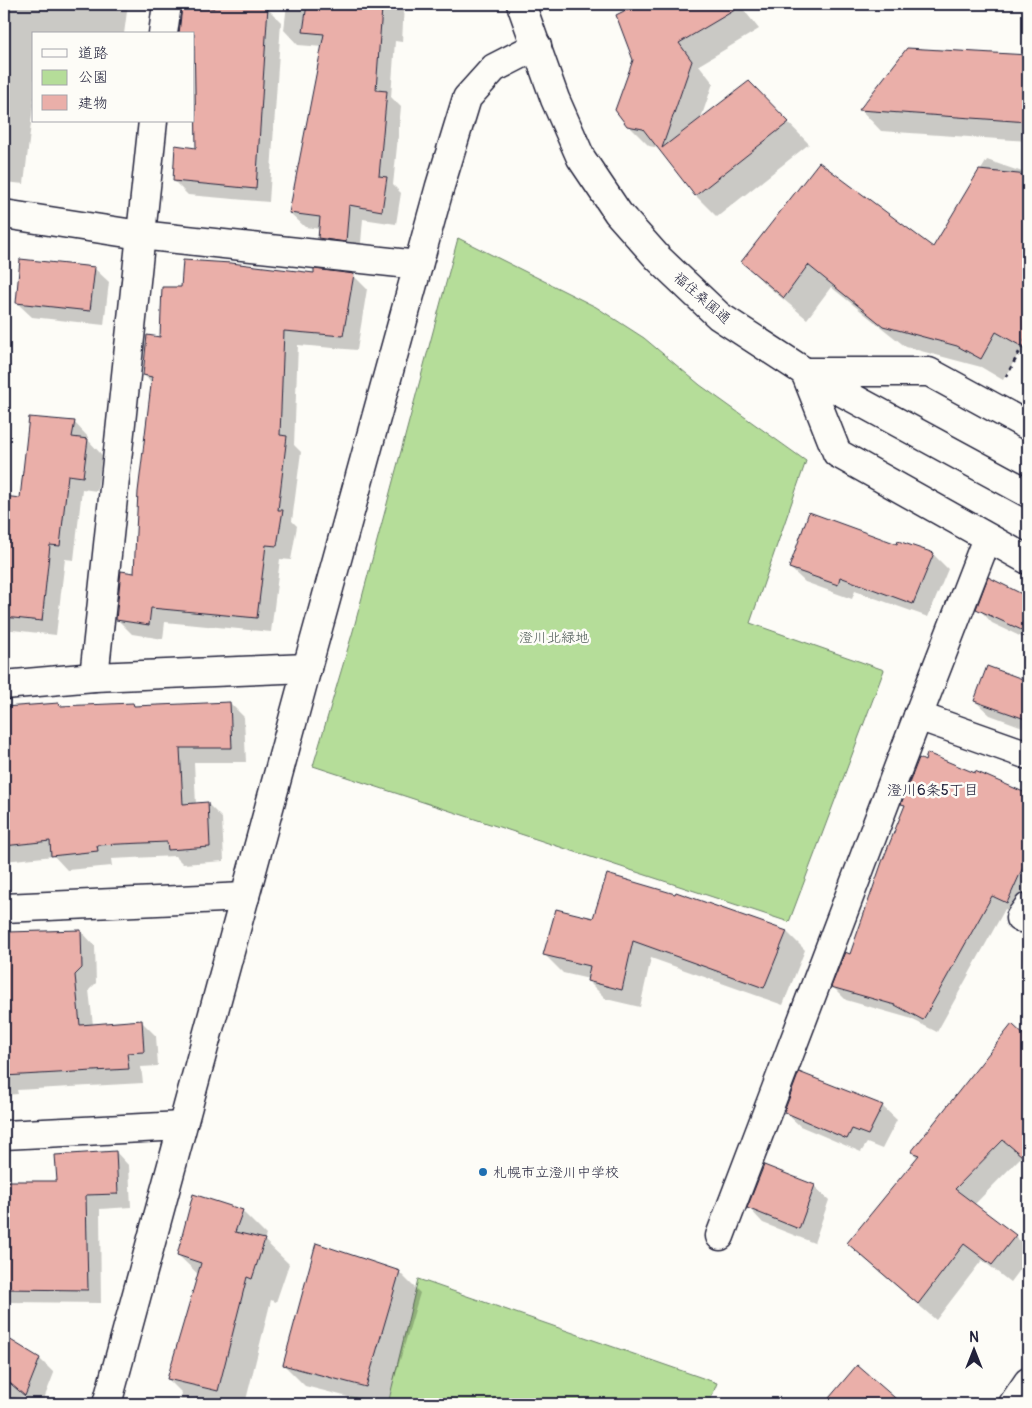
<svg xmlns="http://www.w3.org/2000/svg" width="1032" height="1408" viewBox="0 0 1032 1408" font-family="Pangolin,'Klee One',sans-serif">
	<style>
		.green { fill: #b5dd99; stroke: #6c806a }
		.shadow { fill: #0003 }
		.building { fill: #eaafa9; stroke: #22223b }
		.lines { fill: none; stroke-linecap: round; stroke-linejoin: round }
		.street-casing { stroke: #22223b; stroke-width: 31 }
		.secondary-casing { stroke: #22223b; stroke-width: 31 }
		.path { stroke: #22223b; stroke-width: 3; stroke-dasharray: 4 4; stroke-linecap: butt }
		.street { stroke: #fdfcf7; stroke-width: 28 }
		.secondary { stroke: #fdfcf7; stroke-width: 28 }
		.poi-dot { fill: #1f6fb2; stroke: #fdfcf7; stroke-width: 2 }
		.labels { text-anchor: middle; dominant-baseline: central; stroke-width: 5; stroke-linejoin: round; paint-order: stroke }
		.street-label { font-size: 14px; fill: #22223b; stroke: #fdfcf7 }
		.park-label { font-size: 14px; fill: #4e5a57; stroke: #fdfcf7 }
		.poi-label { font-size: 14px; fill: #22223b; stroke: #fdfcf7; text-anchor: start }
		.neighbourhood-label { font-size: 15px; fill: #22223b; stroke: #fdfcf7 }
	</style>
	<rect width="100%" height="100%" fill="#fdfcf7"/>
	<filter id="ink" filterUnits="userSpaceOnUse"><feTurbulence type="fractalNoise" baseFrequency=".02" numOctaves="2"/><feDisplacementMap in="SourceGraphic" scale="10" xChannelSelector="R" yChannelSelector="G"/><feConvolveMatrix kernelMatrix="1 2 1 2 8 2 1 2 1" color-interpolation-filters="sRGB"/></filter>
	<g filter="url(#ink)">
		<g class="green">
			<path d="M458,238L596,307L644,338L700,385L806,461L750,623L884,670L789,922L313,766L353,631Z"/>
			<path d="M418,1279L717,1383L709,1404H348L350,1397L388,1404Z"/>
		</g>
		<g class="shadow">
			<path d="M4,4H128L124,34H34V98L24,184L4,182Z"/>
			<path d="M198,4H239L267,8L281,22L269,202L188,195L174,181L198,149L196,104H194V34Z"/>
			<path d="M287,4H404L402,42L395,41L391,97L401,107L393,185L401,193L396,224L363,219L360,255L333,252L319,238L320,229L305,227L290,213L323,47L298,45L284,30Z"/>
			<path d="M640,4H739L759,29L699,65L713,83L700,121L770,104L809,144L717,217L696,196L659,148L649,146L628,125L635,60L618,15Z"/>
			<path d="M907,50L1028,56V141L881,131L861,110Z"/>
			<path d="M987,160L1028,174V358L1019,353L1003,380L981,367L906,347L831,287L807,319L765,284L743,262L933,249Z"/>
			<path d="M94,268L109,282L104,325L32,317L17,303Z"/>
			<path d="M315,274L353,275L367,289L357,350L298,345L294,445L301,452L292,521L297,526L291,560L280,559L271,632L165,622L163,639L132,634L117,619L135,575L152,383L144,375L182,289Z"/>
			<path d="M74,422L88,437V440L102,455L97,491L82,489L74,560L65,559L56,635L4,629V497L21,499Z"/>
			<path d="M899,543L934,555L948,569L928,617L855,591L852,599L805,582L790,568L898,546Z"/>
			<path d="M989,579L1028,598V640L992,623L978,608Z"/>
			<path d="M988,668L1028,682V729L990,715L975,701Z"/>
			<path d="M230,703L244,717L246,762H194L196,805L208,804L222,818L224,861L183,864L175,856L111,859L112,866L67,870L54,856L4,861V708L59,704L62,707L133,704L136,707Z"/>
			<path d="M976,773L1028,796V899L1021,915L1005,909L937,1032L909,1018L846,1000L833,987L851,955L906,807L903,804L976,774Z"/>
			<path d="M594,920L787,932L805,950L783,1005L651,958L640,1007L606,999L588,981L589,979L563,973L545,955Z"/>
			<path d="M81,931L95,946L96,983L89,990L93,1025L142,1022L156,1036L158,1066L141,1067L143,1083L17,1090L18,1094L4,1095V943Z"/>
			<path d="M1012,1026L1028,1040V1163L1021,1157L974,1205L1015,1236L1028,1249V1258L1010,1282L982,1260L936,1320L866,1260L849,1243L918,1158L912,1152Z"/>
			<path d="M882,1106L897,1120L882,1149L867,1143L861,1152L800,1126L785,1112Z"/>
			<path d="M116,1152L129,1166L131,1207L100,1209L101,1303L11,1302L4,1295V1182H58Z"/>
			<path d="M814,1186L829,1200L814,1243L763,1223L749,1208Z"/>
			<path d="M242,1211L266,1235L264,1240L289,1264L276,1302L271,1300L245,1404H179L182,1393L168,1379L199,1275L178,1255Z"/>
			<path d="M399,1272L420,1293L387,1404H376L305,1386L284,1365Z"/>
			<path d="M5,1338L40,1359L54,1373L42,1404H34L25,1396L4,1400Z"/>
			<path d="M857,1367L900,1404H834L829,1400Z"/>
		</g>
		<g class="building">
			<path d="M216,4H242L268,6L256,189L173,181L175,145L196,148L194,34H179L182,6L214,8Z"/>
			<path d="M307,4H345L382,8L376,90L387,91L379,176L387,177L382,211L349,205L346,242L318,238L320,217L289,213L324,34L303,32Z"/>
			<path d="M638,4H745L679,43L692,61L662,148L749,81L789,122L695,196L643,129L627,126L615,110L633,60L616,15Z"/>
			<path d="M907,48L1028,55V122L859,110Z"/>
			<path d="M819,162L933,247L979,170L1028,175V350L996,332L981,359L957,346L883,326L808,265L784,298L741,262Z"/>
			<path d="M20,259L95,267L90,311L16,303Z"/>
			<path d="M183,260L231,263L314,273V269L354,274L343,336L284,331L280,435L287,436L278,510H283L277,546L266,545L257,618L151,608L149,625L116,620L121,571L134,573L138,492L152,377L143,375L147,335L160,337L162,287H181Z"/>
			<path d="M29,417L75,421L72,437L88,439L83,477L68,475L60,546L50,545L42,621L4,617V496L20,498Z"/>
			<path d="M809,512L897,544L898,541L934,553L913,604L840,577L838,585L789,568Z"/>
			<path d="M988,577L1028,597V633L976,609Z"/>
			<path d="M987,666L1028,681V720L974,701Z"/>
			<path d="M230,702L232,748H180L183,804L208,802L210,847L168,850L167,842L97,845L98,851L51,856L50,841L4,846V707L59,703L60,706L133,703L134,706Z"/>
			<path d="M927,753L975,773V771L1028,794V856L1007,903L992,896L923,1020L895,1005L831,987L845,952L850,954L882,862L905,805L901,804L919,758L925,761Z"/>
			<path d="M607,874L675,894L676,892L787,931L764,988L633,941L622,990L587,981L590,966L543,955L556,909L593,918Z"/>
			<path d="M81,930L82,968L75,975L80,1025L142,1020L144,1052L127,1053L129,1069L4,1076V942H7V932Z"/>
			<path d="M1012,1024L1028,1039V1161L1003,1140L955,1189L1016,1235L992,1265L964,1244L918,1304L847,1243L919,1155L911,1152Z"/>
			<path d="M799,1072L883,1105L868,1135L852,1129L847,1139L784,1112Z"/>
			<path d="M116,1151L118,1194L86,1195L88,1290L4,1289V1241H7V1181H57L55,1155Z"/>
			<path d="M764,1165L815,1185L799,1229L747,1208Z"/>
			<path d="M193,1194L243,1210L235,1232L265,1239L252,1279L247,1277L218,1391L167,1379L201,1263L177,1255Z"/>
			<path d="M316,1243L400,1271L366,1387L283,1365Z"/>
			<path d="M4,1336L40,1358L25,1396L4,1378Z"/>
			<path d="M857,1365L902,1404H824Z"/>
		</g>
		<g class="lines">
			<defs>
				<g id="street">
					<path d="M163,34L167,4"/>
					<path d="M4,214L140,235L418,265"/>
					<path d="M94,677L153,121"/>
					<path d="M4,685L94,677L307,668"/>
					<path d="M918,716L1028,755"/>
					<path d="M4,908L245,897"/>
					<path d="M1020,918L1028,907"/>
					<path d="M4,1135L182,1126"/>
					<path d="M720,1236L918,716L987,538"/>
					<path d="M107,1404L307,668L440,186L467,98L494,68L537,46"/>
				</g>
				<g id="secondary">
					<path d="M521,4L555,99L581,158L618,213L658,258L719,316L805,372L1028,493"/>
					<path d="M1028,426L929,372H805L837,453L1028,560"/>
					<path d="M1013,1404L1028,1382"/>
				</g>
			</defs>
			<use href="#street" class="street-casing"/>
			<use href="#secondary" class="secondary-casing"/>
			<path class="path" d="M1006,377L1028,336"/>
			<use href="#street" class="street"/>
			<use href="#secondary" class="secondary"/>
		</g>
	</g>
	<circle class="poi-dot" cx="483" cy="1172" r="5"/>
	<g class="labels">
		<g class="street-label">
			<text transform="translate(702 298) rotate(41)">福住桑園通</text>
		</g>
		<g class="park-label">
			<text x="554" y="637">澄川北緑地</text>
		</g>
		<g class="poi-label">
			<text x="493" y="1172">札幌市立澄川中学校</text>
		</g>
		<g class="neighbourhood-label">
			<text x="933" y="790">澄川6条5丁目</text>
		</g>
	</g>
	<rect width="1032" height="1408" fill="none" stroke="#fdfcf7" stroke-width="20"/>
	<rect x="10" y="10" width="1012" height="1388" fill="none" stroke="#22223b" stroke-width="2" filter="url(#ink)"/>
	<rect x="32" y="32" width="162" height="90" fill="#fdfcf7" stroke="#a5a5ac"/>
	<rect x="42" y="49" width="25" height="8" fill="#fdfcf7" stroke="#a5a5ac"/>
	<text x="78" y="58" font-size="15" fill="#22223b">道路</text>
	<rect x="42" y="70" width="25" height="15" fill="#b5dd99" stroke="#a5a5ac"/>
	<text x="78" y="82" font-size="15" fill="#22223b">公園</text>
	<rect x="42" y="95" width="25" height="15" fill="#eaafa9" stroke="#a5a5ac"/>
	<text x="78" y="108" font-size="15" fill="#22223b">建物</text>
	<g transform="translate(974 1350)" stroke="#fdfcf7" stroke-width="4" paint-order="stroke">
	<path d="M0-4L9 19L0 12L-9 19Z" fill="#22223b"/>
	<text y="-8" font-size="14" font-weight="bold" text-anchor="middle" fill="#22223b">N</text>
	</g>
</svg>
